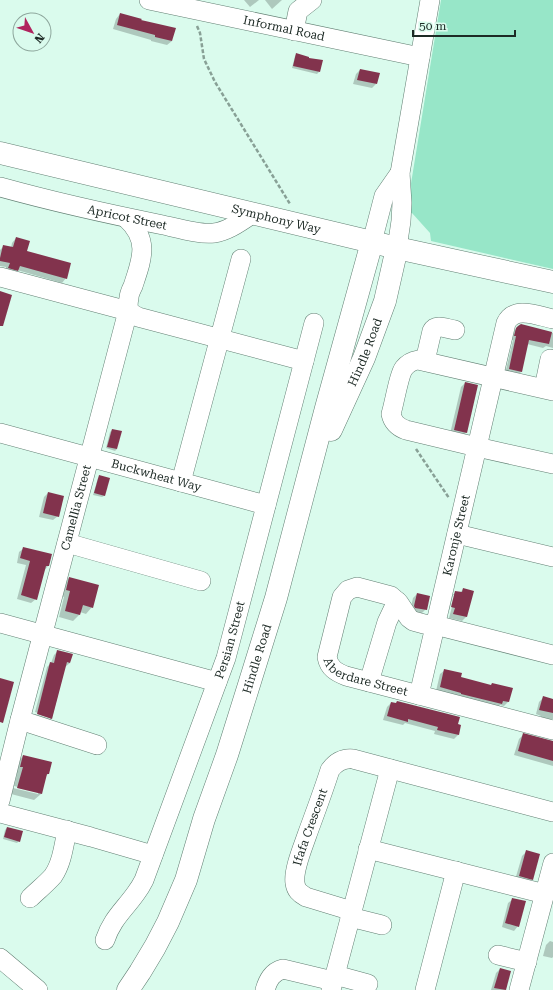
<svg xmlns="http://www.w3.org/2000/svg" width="553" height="990" viewBox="0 0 553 990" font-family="'Roboto Serif',serif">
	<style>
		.green { fill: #97e6c8 }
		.shadow { fill: #0003 }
		.building { fill: #82334d }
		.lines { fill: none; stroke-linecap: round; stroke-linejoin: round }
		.minor-casing { stroke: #627f73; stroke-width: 20 }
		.major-casing { stroke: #627f73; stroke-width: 23 }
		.path { stroke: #88a096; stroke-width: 2.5; stroke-dasharray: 4 2; stroke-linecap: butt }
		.minor { stroke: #fff; stroke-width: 19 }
		.major { stroke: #fff; stroke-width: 22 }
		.labels { text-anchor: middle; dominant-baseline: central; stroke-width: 4; stroke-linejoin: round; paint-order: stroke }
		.street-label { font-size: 12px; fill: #1d2a25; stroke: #dafbed }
	</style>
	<rect width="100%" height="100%" fill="#dafbed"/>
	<path class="green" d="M441,0H553V269L431,241L430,233L412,213L406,214Z"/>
	<g class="shadow">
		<path d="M244,0H259L250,7Z"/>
		<path d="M265,0H282L272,9Z"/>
		<path d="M120,14L172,41L167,45L151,41V40L113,29L116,19Z"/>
		<path d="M296,55L308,58L319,72L317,74L292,68L295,56Z"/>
		<path d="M360,70L376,84L372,88L353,84L356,74Z"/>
		<path d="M16,238L26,251L66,278L62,283L17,270L13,274L5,272L6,267L0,266V250L4,246L11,248L12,243Z"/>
		<path d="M521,325L553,333V348L546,346L543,348L527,344L521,372L516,376L505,374L513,340H511L514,331L518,327Z"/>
		<path d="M465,383L476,386L466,433L462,437L450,434L461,387Z"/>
		<path d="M112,430L117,449L115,451L106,448L110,432Z"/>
		<path d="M100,477L104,496L102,497L93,495L98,478Z"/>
		<path d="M48,493L58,516L53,520L39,517L44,497Z"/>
		<path d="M24,548L48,566L44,571L36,599L31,603L17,599L26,565L17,563L19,552Z"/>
		<path d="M69,578L92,607L86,614L80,612L79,615L73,621L59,617L64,597L60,596L63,585Z"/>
		<path d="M463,589L472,592L466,617L462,621L449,618L455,595H453L449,611H448L451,596L456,592L460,593Z"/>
		<path d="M417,594L426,609L421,614L410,611L413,598Z"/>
		<path d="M58,651L70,663L65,667L52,718L48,722L34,718L35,714L50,719V717L35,712L47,667L51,663L54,655Z"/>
		<path d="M445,670L460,678L490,686L511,689L508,702L504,706L500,705L497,708L436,691L440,674Z"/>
		<path d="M543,698L553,700V719H552L548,722L540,720L541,716L536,714L539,702Z"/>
		<path d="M391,703L460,726L458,735L454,739L434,734L435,731L405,723L403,725L383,720L387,707Z"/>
		<path d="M523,735L553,743V766L514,755L519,739Z"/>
		<path d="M23,756L48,774L46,776L41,794L34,800L11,794L13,788L38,794V792L14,786L17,774L14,773L16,763Z"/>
		<path d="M7,828L19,841L17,843L3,839L5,830Z"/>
		<path d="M527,851L532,879L528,883L515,880L522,856Z"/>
		<path d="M513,899L518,926L514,931L502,927L508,903Z"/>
		<path d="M550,941L553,942V957L552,958L543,956L546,945Z"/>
		<path d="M500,969L510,972L505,990H491L496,973Z"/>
	</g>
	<g class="building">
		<path d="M120,13L142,19L141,20L176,28L172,41L155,37V35L117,25Z"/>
		<path d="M296,53L309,57V58L323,60L320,72L293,66Z"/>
		<path d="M360,69L380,73L377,84L357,80Z"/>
		<path d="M16,237L30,241L27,251L71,263L67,279L20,266L18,271L8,268L10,263L0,261V258L3,245L13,247Z"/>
		<path d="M0,291L12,295L3,326H0Z"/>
		<path d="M521,324L552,332L549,344L529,340L522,372L509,369L516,336H514L516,328L518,326Z"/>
		<path d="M465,382L478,385L467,433L454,430Z"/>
		<path d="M112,429L122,431L117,449L107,447Z"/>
		<path d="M99,475L110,478L105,496L94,493Z"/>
		<path d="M48,492L64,496L59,517L43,513Z"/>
		<path d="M23,547L52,554L49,566H46L37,600L21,595L30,561L20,558Z"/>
		<path d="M69,577L99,585L93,608L83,605L80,615L65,611L70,591L66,590Z"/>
		<path d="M463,588L474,591L467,617L453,614L455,608L451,607L455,591L462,592Z"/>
		<path d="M417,593L430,596L427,610L415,608L414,606Z"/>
		<path d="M57,650L73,654L70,663L67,662L52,719L37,714L50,662L54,663Z"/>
		<path d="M444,669L462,673L461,677L491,685L492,683L513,688L509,702L503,701L502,704L461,694V693L440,687Z"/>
		<path d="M0,678L14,682L3,723L0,722Z"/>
		<path d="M543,696L553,699V713L539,710Z"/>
		<path d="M397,701L460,717L458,724L461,725L459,735L437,730L438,727L408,719V722L387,716L391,702L396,703Z"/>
		<path d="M523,733L553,741V761L518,751Z"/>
		<path d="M23,755L52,762L49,774H47L42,794L17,788L23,767H20Z"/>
		<path d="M7,827L23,831L20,842L4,837Z"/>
		<path d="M526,850L540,854L533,880L519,876Z"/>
		<path d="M512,898L526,901L519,927L505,923Z"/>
		<path d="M500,968L511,971L506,990L494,988Z"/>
	</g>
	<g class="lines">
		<defs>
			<g id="minor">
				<path id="s1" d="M149,0L420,57"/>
				<path d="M294,31L298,11L312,0"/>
				<path id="s2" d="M0,187C54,202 108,214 163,225C177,228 200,235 214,233C228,231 240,222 252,214"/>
				<path d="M372,242L384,196L400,173"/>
				<path d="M397,248L401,221L402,203L400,173L430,0"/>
				<path d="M0,277L128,311L138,317L304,361"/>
				<path d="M425,361L432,331C436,323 447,329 455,330"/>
				<path d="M544,388L550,359"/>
				<path d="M553,391L418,360C412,361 408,363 404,368C399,374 394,405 391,414C393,423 398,427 406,430L477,447L553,464"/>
				<path id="s3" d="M0,433L266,505"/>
				<path d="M181,482L241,259"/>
				<path d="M457,534L553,557"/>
				<path d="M67,543L201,581"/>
				<path d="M0,623L217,682"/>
				<path id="s4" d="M553,655L435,625L424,624L413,621L409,618L399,603L391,596L357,587L348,590L342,597L327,657C329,668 336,672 346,676L553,730"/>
				<path d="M369,682L387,622L397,601"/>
				<path id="s5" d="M419,695L506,323C515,305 538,316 553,319"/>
				<path d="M20,720L97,745"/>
				<path id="s6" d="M0,801L20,720L128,311C128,307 128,302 129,298C129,294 131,290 133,286C142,259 150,240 126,218"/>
				<path d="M0,813L91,837L153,855"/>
				<path d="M368,849L545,894"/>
				<path d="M30,898C37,891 46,884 53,876C62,863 64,845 67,830"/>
				<path id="s7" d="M352,911L306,897C299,893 296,890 295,883C293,870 303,847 307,835C315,813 323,792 330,770C336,762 343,758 353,759L553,812"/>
				<path d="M350,917L382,925"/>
				<path id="s8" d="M105,940C112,919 124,910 136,893C139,889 142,884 144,880L226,658L314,323"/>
				<path d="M498,955L527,962"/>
				<path d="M0,958L38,990"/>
				<path d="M335,975L368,984"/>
				<path d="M265,990C268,980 272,972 283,969L333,981"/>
				<path d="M331,990L390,769"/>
				<path d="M425,990L456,871"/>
				<path d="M519,990L553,863"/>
			</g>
			<g id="major">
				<path id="s9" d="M0,153L397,248L553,282"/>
				<path id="s10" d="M331,430L364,358L385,301L397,248"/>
				<path id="s11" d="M128,990L140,972L155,947L168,922L186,880L204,819L227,755L248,688L276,598L326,408L372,242"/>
			</g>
		</defs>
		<use href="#minor" class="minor-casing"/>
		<use href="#major" class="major-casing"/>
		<g class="path">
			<path d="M197,26L200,33L204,59L215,82L290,204"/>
			<path d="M416,449L449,498"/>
		</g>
		<use href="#minor" class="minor"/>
		<use href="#major" class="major"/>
	</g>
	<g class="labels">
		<g class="street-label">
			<text stroke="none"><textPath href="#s1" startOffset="138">Informal Road</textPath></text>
			<text stroke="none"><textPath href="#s2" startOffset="131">Apricot Street</textPath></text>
			<text stroke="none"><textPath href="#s9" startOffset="284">Symphony Way</textPath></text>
			<text stroke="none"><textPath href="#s10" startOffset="85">Hindle Road</textPath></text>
			<text stroke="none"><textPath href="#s3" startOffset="162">Buckwheat Way</textPath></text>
			<text stroke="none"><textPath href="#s6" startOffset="303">Camellia Street</textPath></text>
			<text stroke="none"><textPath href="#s5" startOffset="164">Karonje Street</textPath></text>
			<text stroke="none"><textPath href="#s8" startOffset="327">Persian Street</textPath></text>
			<text stroke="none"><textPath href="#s11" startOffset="357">Hindle Road</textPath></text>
			<text stroke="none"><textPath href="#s4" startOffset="340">Aberdare Street</textPath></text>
			<text stroke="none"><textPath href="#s7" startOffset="125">Ifafa Crescent</textPath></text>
		</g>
	</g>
	<g transform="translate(32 32) rotate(130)"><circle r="19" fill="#dafbed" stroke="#8ea79d"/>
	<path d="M0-3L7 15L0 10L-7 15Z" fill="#b0235d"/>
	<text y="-6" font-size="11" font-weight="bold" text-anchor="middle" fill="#1d2a25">N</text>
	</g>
	<path d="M413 30v6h102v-6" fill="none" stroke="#1d2a25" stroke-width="2"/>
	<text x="419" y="30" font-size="12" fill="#1d2a25" stroke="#dafbed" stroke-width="3" paint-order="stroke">50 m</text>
</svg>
